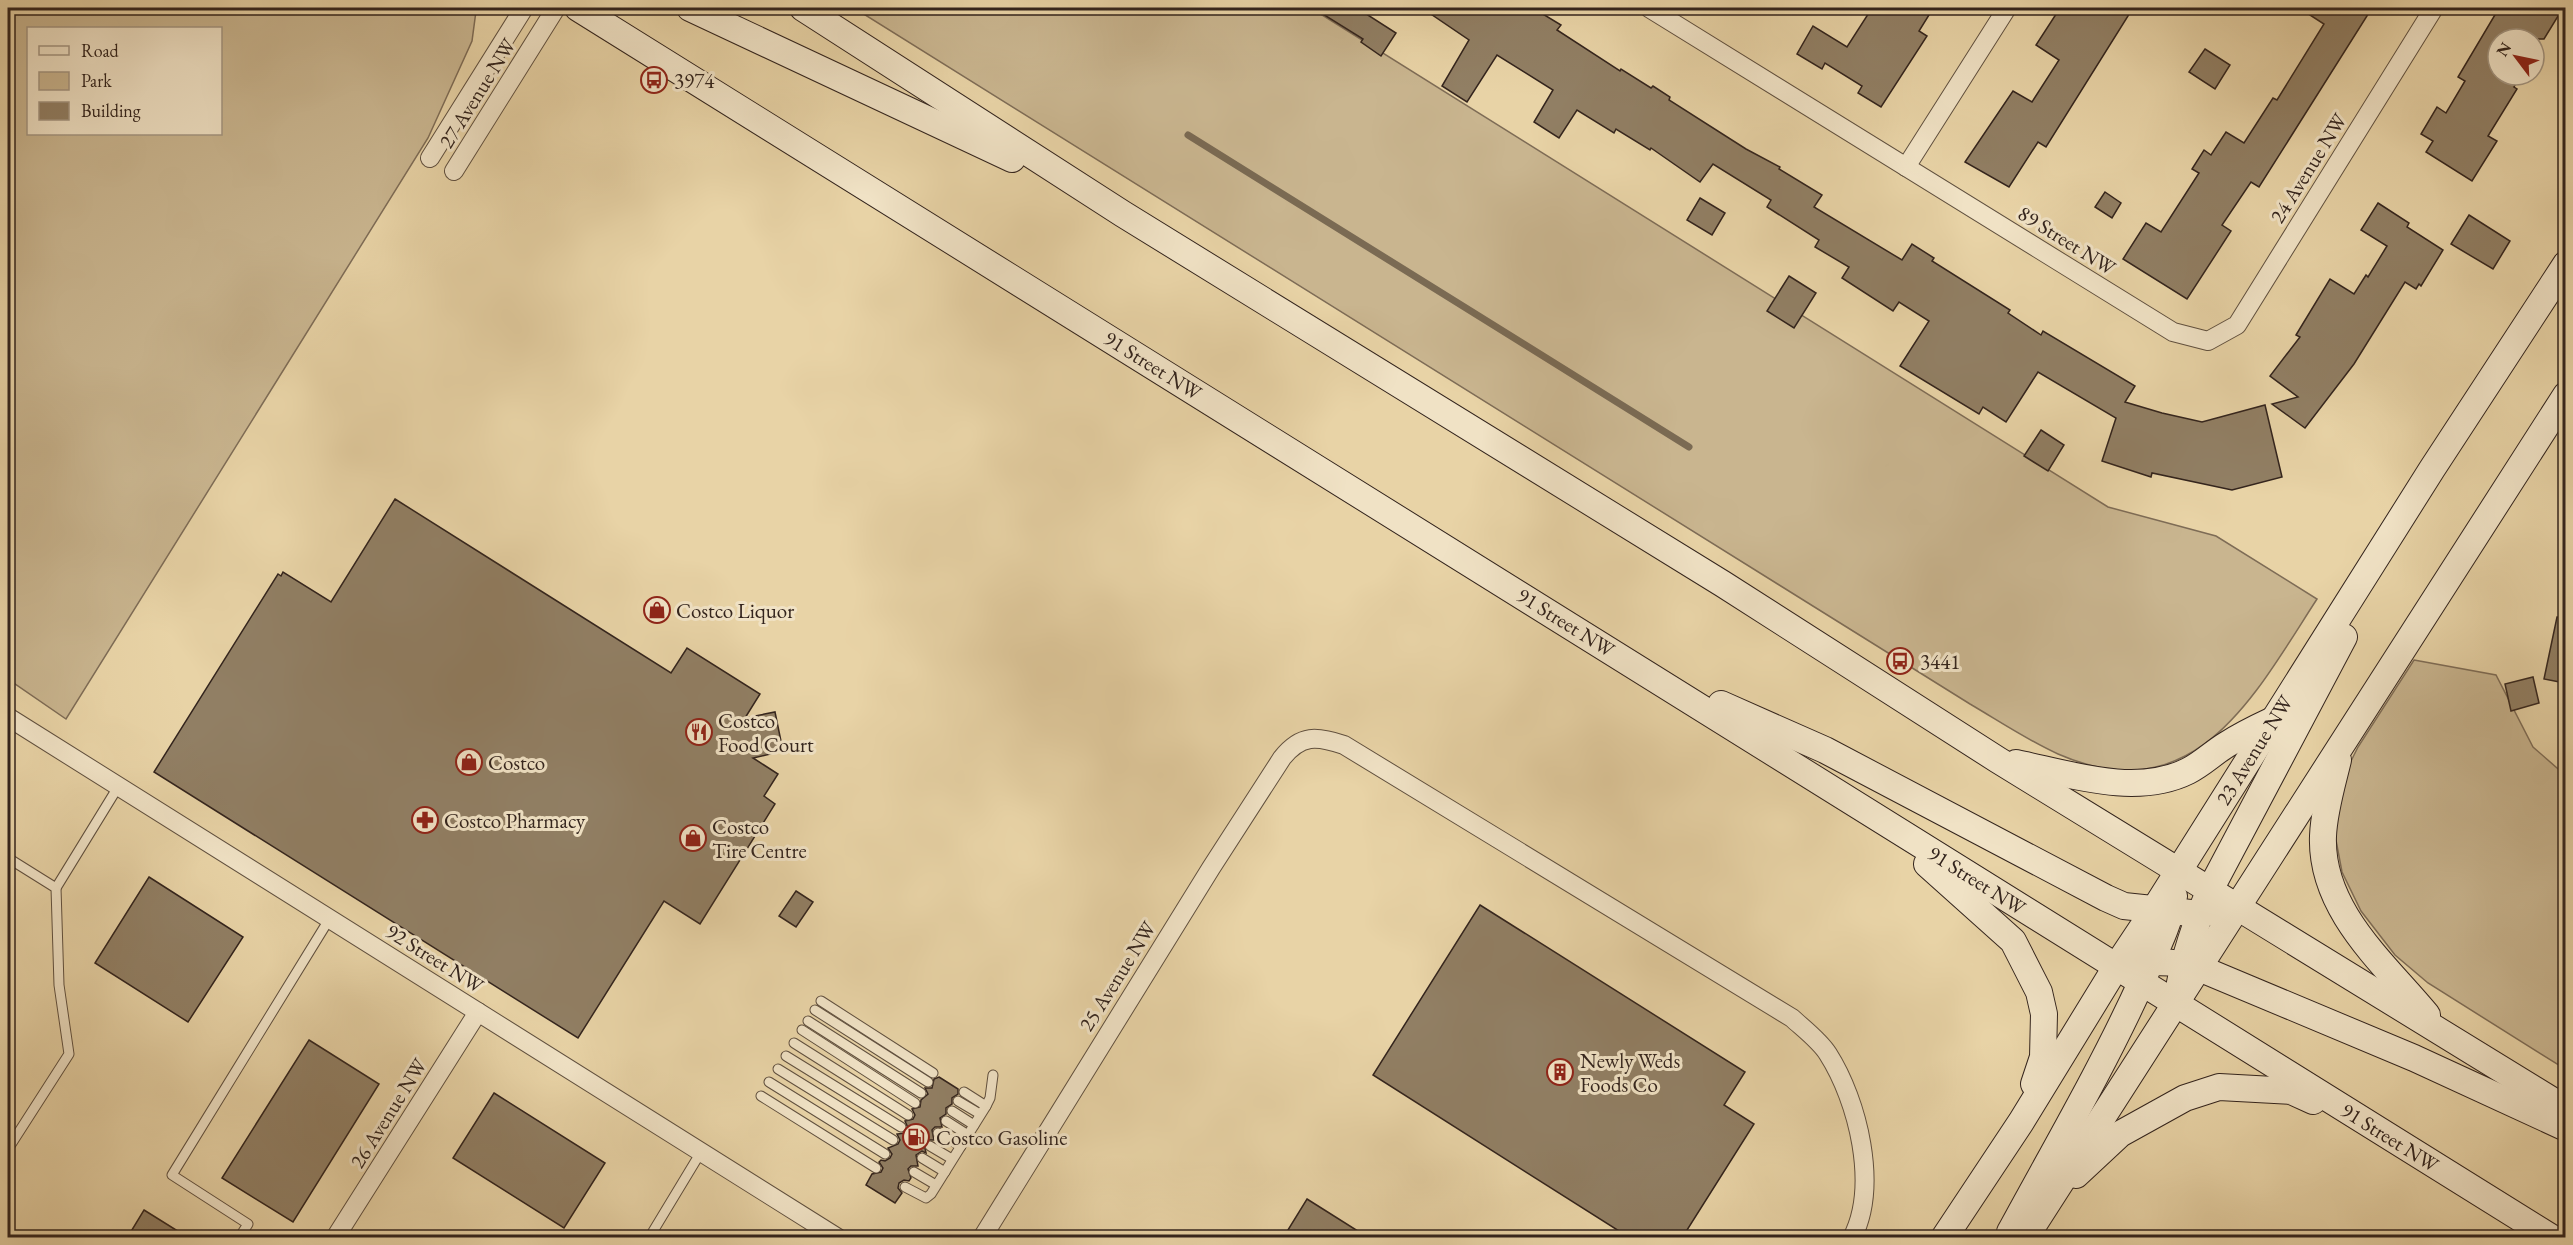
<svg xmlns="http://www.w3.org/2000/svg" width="2573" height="1245" viewBox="0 0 2573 1245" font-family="'EB Garamond',serif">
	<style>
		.green { fill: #c9b58f; stroke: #7e6c56; stroke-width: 1.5; fill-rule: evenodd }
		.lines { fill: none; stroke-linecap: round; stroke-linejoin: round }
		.stream { stroke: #7a6a53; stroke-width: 7 }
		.building { fill: #917f64; stroke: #33241d; stroke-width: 1.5 }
		.lane-casing { stroke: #60503f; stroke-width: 11 }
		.street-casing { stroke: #60503f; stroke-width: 20 }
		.secondary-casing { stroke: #33241d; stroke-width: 28 }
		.lane { stroke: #f0e2c5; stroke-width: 9 }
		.street { stroke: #f0e2c5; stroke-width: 18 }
		.secondary { stroke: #f0e2c5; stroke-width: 26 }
		.labels { text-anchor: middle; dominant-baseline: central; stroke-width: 6; stroke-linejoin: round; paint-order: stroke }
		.poi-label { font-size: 21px; fill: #33241d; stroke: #f0e2c5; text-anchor: start }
		.street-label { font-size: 21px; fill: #33241d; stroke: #f0e2c5 }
	</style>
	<rect width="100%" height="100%" fill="#e8d3a6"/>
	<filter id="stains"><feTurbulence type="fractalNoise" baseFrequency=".00333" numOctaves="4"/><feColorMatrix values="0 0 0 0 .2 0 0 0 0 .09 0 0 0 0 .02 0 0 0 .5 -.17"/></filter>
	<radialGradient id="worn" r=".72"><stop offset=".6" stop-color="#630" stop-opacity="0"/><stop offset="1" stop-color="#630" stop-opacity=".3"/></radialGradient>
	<g class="green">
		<path d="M8,8H472L476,11L472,41L428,138L66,719L8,679ZM28,28H220V134H28Z"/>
		<path d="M854,8H1311L2108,507L2216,536L2317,599C2254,696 2195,814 2058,754C2027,740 1999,721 1970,704Z"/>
		<path d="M2414,660L2496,675L2533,747L2565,775V1069L2428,983L2395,955L2361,911L2342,872L2335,835V822L2346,771L2358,747Z"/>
	</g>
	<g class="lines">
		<path class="stream" d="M1188,135L1689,447"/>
	</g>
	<g class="building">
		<path d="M1313,8H1357L1396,33L1381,56L1361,42L1363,39Z"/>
		<path d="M1422,8H1533L1561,25L1557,30L1620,71L1621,69L1651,88L1653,86L1670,97L1669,100L1746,149L1780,167L1779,169L1822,195L1814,207L1902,260L1912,244L1934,258L1932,261L2010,310L2008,313L2041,335L2043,331L2135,386L2125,402L2162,413L2202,422L2265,405L2282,477L2232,490L2152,473L2151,477L2102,461L2116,418L2038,372L2006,422L1983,407L1979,414L1900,366L1929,321L1899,302L1893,311L1842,278L1849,267L1815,247L1819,240L1767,207L1771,200L1713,164L1700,182L1651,148L1650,150L1616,129L1614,133L1577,110L1559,138L1534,122L1553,90L1497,55L1467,102L1442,86L1469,40Z"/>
		<path d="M1872,8H1918L1929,15L1919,31L1927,36L1881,107L1858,93L1862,86L1825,63L1822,69L1797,54L1813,26L1847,47Z"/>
		<path d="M2060,8H2133L2046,147L2038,142L2009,187L1965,162L2013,91L2032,102L2059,60L2036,45Z"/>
		<path d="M2299,8H2372L2259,187L2251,182L2222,225L2231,231L2187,299L2123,259L2146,223L2161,232L2199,173L2192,169L2204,150L2211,155L2226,132L2244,143L2273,98L2277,100L2324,24Z"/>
		<path d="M2499,8H2563L2544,39H2498V75H2511L2518,80L2514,87L2517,89L2488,136L2497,141L2472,181L2426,152L2433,141L2421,134L2437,107L2446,113L2465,81L2458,77Z"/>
		<path d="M2205,49L2230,65L2215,89L2189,72Z"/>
		<path d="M2105,192L2121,203L2112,218L2095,207Z"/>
		<path d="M1700,198L1725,213L1712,235L1687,220Z"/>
		<path d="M2378,203L2409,223L2407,227L2443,250L2421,286L2419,284L2416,289L2405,282L2354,364L2305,428L2272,404L2298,397L2270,376L2300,337L2296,335L2330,279L2354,294L2366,275L2368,277L2387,246L2361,230Z"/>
		<path d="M2469,215L2510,241L2493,269L2451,244Z"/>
		<path d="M1789,276L1816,293L1794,328L1767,311Z"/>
		<path d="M2041,430L2064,445L2048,471L2024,456Z"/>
		<path d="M395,499L671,673L687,648L760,694L745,718L775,712L783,751L753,758L778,774L764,796L775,804L700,924L664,901L578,1038L154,772L278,574L281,576L283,572L331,602Z"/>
		<path d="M2557,617L2565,618V683L2544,679Z"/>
		<path d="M2533,677L2539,703L2511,711L2505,684Z"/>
		<path d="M149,877L243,937L188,1022L95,963Z"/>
		<path d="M796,891L813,902L796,927L779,916Z"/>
		<path d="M1480,905L1745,1072L1724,1105L1754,1124L1682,1238H1630L1373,1075Z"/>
		<path d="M309,1040L379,1084L293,1222L222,1178Z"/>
		<path d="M939,1077L958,1089V1094L952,1098V1104L946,1108V1114L940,1118L942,1127H935L932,1130L934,1140H927L924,1143L926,1153L922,1151L916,1155L918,1166H911L908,1169L911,1178L909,1181L904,1180L899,1183L898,1188L902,1193L895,1203L866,1185L872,1174L881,1172L883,1168L879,1162L881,1160L885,1161L890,1158L892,1154L888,1148L898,1144L900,1140L897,1134L905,1133L908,1128L905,1121L913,1119L915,1115L912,1109L920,1107L921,1100L928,1094L925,1088H932L934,1079Z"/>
		<path d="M494,1093L605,1163L564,1228L453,1158Z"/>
		<path d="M1307,1199L1369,1238H1283Z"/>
		<path d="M144,1210L189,1238H127Z"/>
	</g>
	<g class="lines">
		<defs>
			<g id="lane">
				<path d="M8,858L56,888L59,985L69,1054L8,1149"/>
				<path d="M56,888L118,787"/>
				<path d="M821,1001L933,1073"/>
				<path d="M815,1010L928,1082"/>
				<path d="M808,1021L921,1093"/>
				<path d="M802,1030L915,1103"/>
				<path d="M794,1043L908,1115"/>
				<path d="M786,1056L901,1127"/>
				<path d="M778,1069L893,1140"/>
				<path d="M769,1082L885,1154"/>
				<path d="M964,1092L986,1106"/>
				<path d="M761,1096L876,1168"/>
				<path d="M958,1101L980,1114"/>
				<path d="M952,1111L974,1125"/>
				<path d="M946,1121L968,1135"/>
				<path d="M938,1133L961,1146"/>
				<path d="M930,1146L952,1159"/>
				<path d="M922,1158L945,1172"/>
				<path d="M914,1172L936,1185"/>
				<path d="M905,1187L926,1198L931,1194L986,1106L990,1098L993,1075"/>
				<path d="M239,1238L248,1224L172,1175L330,918"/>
				<path d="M649,1238L701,1152"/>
			</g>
			<g id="street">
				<path d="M1649,8L2173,332L2208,341L2237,325L2434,8"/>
				<path d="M430,158L524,8"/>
				<path d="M1906,167L2007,8"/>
				<path d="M454,171L556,8"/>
				<path d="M8,717L838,1238"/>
				<path d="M335,1238L478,1012"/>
				<path d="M982,1238L1211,868L1282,758C1301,734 1317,736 1344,745L1792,1018C1804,1029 1820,1041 1828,1054C1858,1101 1879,1186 1852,1238"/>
			</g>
			<g id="secondary">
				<path d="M578,8L2552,1238"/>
				<path d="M690,8L1012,159"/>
				<path d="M803,8L1123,214L1723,584L1998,760L2566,1109"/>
				<path d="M1721,704L1825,750L2106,898L2124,906L2200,914L2235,906"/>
				<path d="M2338,760C2332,785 2324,811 2323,836C2320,910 2384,963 2427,1015"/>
				<path d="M2016,763C2069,774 2136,797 2188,771C2202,764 2213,753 2226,745C2240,736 2256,728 2271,721"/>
				<path d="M1927,864L2013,941L2039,992L2044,1014L2043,1057L2034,1084"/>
				<path d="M2116,967C2145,962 2170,959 2199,968L2414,1058L2566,1128"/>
				<path d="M2179,988C2185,954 2196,922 2210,890L2344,637"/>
				<path d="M2076,1175L2120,1134L2185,1098L2219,1087L2291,1091L2313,1101"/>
				<path d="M2010,1232C2055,1149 2103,1067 2142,981C2154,953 2169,927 2174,896"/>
				<path d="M1944,1238L2021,1122L2116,967L2154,910L2432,469L2566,264"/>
				<path d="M2025,1238L2566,395"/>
			</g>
		</defs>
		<use href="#lane" class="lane-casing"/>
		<use href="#street" class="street-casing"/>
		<use href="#secondary" class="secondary-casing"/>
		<use href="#lane" class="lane"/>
		<use href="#street" class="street"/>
		<use href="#secondary" class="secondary"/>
	</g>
	<defs>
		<symbol id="bus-ring" viewBox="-11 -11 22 22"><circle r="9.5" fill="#f0e2c5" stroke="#8f2418" stroke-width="1.5"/><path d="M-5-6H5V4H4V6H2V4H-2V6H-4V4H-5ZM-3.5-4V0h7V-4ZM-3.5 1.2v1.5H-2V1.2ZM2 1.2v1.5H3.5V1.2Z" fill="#8f2418"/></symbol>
		<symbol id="shop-ring" viewBox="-11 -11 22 22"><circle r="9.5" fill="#f0e2c5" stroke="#8f2418" stroke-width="1.5"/><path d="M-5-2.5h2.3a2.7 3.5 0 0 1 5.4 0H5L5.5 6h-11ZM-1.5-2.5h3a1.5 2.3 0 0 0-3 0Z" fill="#8f2418"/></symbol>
		<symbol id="restaurant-ring" viewBox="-11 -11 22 22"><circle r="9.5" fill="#f0e2c5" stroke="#8f2418" stroke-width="1.5"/><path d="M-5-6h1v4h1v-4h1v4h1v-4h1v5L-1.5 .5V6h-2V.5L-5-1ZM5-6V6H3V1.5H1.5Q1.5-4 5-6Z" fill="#8f2418"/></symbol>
		<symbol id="pharmacy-ring" viewBox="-11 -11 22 22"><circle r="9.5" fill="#f0e2c5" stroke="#8f2418" stroke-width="1.5"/><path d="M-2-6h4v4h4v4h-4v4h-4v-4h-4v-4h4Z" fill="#8f2418"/></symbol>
		<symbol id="building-ring" viewBox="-11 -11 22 22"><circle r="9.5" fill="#f0e2c5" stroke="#8f2418" stroke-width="1.5"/><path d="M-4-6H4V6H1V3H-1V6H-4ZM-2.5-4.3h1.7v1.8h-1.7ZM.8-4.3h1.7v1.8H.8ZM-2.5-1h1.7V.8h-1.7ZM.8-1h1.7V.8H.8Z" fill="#8f2418"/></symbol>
		<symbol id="fuel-ring" viewBox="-11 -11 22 22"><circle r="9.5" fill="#f0e2c5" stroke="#8f2418" stroke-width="1.5"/><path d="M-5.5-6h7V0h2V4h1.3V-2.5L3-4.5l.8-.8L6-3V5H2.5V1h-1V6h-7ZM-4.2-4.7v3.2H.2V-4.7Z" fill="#8f2418"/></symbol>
	</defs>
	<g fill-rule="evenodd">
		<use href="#bus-ring" x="639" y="65" width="30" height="30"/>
		<use href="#shop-ring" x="642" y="595" width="30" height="30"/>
		<use href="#bus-ring" x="1885" y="646" width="30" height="30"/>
		<use href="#restaurant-ring" x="684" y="717" width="30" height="30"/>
		<use href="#shop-ring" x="454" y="747" width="30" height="30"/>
		<use href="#pharmacy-ring" x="410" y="805" width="30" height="30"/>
		<use href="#shop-ring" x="678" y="823" width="30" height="30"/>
		<use href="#building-ring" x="1545" y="1057" width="30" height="30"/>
		<use href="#fuel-ring" x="901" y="1122" width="30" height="30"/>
	</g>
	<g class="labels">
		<g class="poi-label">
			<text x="674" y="80">3974</text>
			<text x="676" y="610">Costco Liquor</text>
			<text x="1920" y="661">3441</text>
			<text x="718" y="720">Costco<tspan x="718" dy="24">Food Court</tspan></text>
			<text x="488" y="762">Costco</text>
			<text x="444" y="820">Costco Pharmacy</text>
			<text x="712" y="826">Costco<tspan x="712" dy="24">Tire Centre</tspan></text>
			<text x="1580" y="1060">Newly Weds<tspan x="1580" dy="24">Foods Co</tspan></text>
			<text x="936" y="1137">Costco Gasoline</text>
		</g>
		<g class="street-label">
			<text transform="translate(477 93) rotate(-58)">27 Avenue NW</text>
			<text transform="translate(2308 168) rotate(-58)">24 Avenue NW</text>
			<text transform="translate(2067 240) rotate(32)">89 Street NW</text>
			<text transform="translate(1153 365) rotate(32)">91 Street NW</text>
			<text transform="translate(1566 622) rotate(32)">91 Street NW</text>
			<text transform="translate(2254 750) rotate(-58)">23 Avenue NW</text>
			<text transform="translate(1977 880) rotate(32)">91 Street NW</text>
			<text transform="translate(435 958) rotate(32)">92 Street NW</text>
			<text transform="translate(1117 976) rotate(-58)">25 Avenue NW</text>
			<text transform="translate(388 1113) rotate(-58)">26 Avenue NW</text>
			<text transform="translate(2390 1137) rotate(32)">91 Street NW</text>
		</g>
	</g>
	<rect width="2573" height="1245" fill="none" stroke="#e8d3a6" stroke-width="30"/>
	<rect x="9" y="9" width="2555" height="1227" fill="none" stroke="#33241d" stroke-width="3"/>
	<rect x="15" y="15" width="2543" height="1215" fill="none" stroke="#33241d" stroke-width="1.5"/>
	<rect x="27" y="27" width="195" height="108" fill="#f0e2c5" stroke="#a49682" stroke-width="1.5"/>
	<rect x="39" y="46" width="30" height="9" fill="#f0e2c5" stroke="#a49682" stroke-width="1.5"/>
	<text x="81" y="57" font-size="18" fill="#33241d">Road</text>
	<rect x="39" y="72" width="30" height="18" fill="#c9b58f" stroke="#a49682" stroke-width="1.5"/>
	<text x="81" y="87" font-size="18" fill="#33241d">Park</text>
	<rect x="39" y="102" width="30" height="18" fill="#917f64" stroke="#a49682" stroke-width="1.5"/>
	<text x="81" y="117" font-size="18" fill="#33241d">Building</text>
	<g transform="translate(2516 57) rotate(302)"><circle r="28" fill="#f0e2c5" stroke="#a49682" stroke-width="1.5"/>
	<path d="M0-4.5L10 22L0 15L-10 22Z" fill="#8f2418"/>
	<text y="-9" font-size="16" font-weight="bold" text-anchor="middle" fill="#33241d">N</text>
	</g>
	<rect width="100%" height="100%" filter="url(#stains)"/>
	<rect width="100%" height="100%" fill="url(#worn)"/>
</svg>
